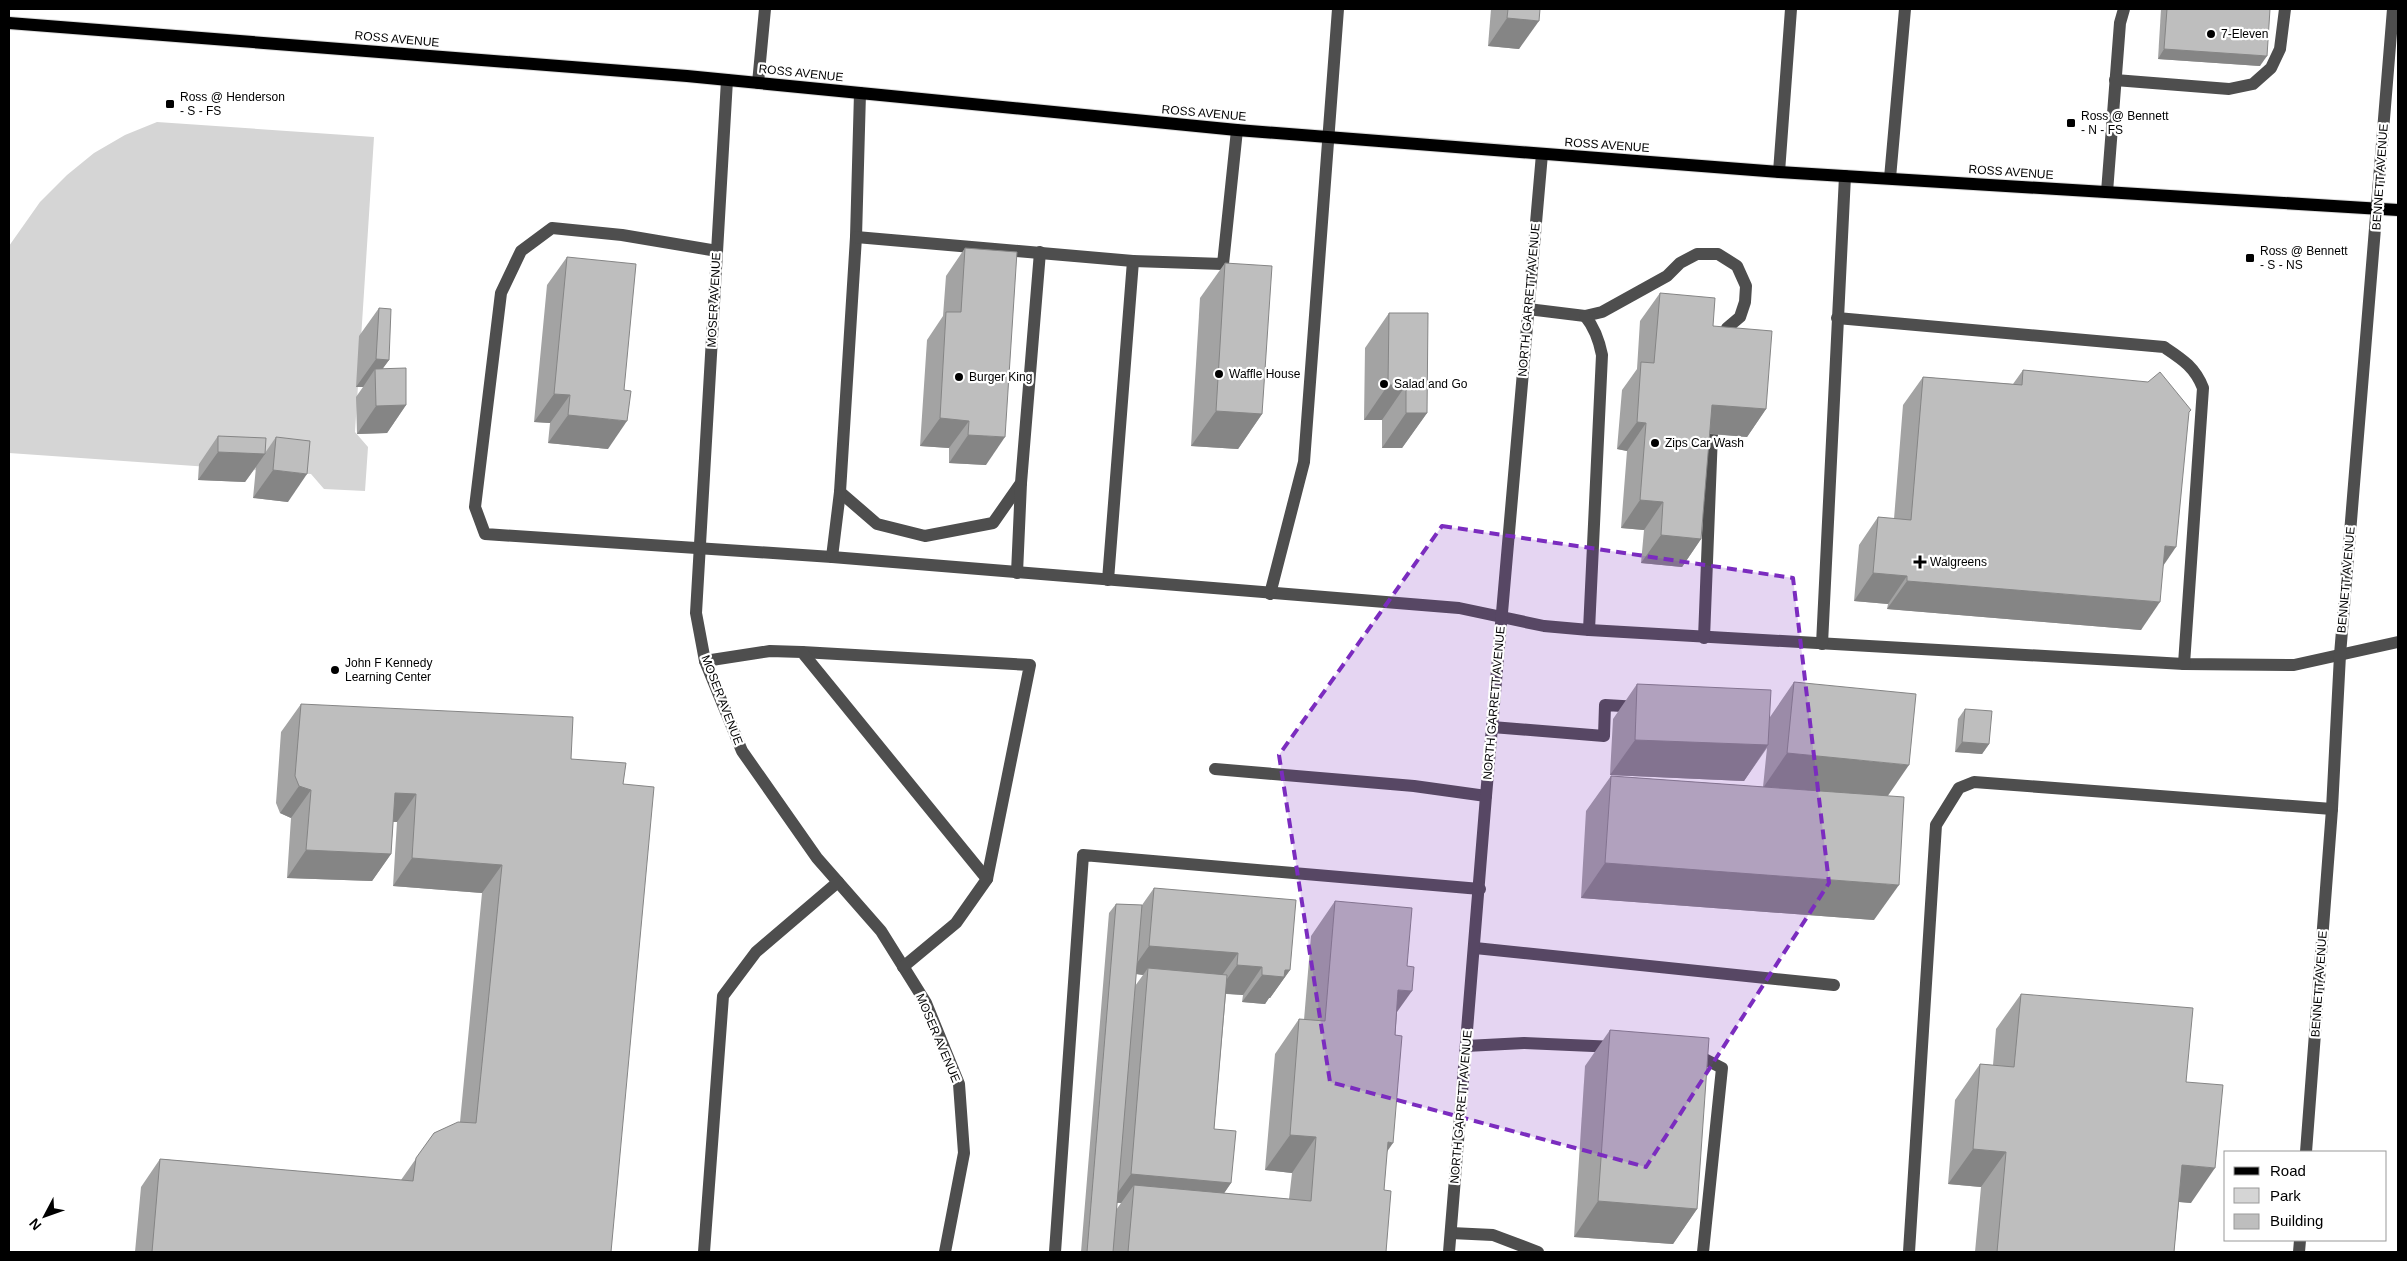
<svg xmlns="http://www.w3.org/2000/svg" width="2407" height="1261" viewBox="0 0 2407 1261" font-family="Helvetica,sans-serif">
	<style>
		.green { fill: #d5d5d5 }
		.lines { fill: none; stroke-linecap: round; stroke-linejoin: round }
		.major-casing { stroke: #dbdbdb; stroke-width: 14 }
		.minor { stroke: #4e4e4e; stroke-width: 12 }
		.major { stroke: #000; stroke-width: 12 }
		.wall { fill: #a3a3a3; fill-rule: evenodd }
		.shaded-wall { fill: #858585 }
		.building { fill: #bebebe; stroke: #858585 }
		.marked { fill: #7b2cbf; fill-opacity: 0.2; stroke: #7b2cbf; stroke-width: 4; stroke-dasharray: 10 6; stroke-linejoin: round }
		.poi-dot { fill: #000; stroke: #fff; stroke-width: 2 }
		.labels { text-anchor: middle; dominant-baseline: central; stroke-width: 4.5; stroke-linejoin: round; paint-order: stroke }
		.poi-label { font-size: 12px; fill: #000; stroke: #fff; text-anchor: start }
		.street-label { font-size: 12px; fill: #000; stroke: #fff }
	</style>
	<rect width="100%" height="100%" fill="#fff"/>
	<path class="green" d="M157,122L374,137L355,432L368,447L365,491L324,489L311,474L9,453V246L40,202L67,175L94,153L125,135Z"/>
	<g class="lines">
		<defs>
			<path id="major" d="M9,23L687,76L1237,130L1779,172L2398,210"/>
		</defs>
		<use href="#major" class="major-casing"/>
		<g class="minor">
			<path d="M727,80L696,613L705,661L742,751L817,858L881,931L926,1003L959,1084L964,1153L945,1252"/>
			<path d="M2115,80L2229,89L2253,84L2271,68L2280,49L2285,9"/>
			<path d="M758,83L765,9"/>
			<path d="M860,93L856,237L840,492L877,524L925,536L993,523L1021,483L1040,252"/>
			<path d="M1779,172L1791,9"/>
			<path d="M1890,178L1905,9"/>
			<path d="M2107,192L2120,23L2124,9"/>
			<path d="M856,237L1133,261L1108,580"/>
			<path d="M717,251L622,235L552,228L521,251L501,293L475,507L485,534L832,557L1459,608L1544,626L1589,630L2184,664L2294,665L2398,642"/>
			<path d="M1133,261L1223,264L1237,130"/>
			<path d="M1528,309L1585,316L1602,312L1667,276L1680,263L1697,254H1718L1737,266L1746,286L1745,302L1740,317L1727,328L1722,344"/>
			<path d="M1585,316C1595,328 1599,340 1602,355L1589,630"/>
			<path d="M1837,318L2164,347C2182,359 2195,367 2203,388L2184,664"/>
			<path d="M832,557L840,492"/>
			<path d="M1017,573L1021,483"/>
			<path d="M1270,594L1304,462L1338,9"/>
			<path d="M1704,638L1712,434"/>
			<path d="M1822,644L1845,176"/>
			<path d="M802,652L1030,665L987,879"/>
			<path d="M705,661L770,651L802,652L987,879L956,923L903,967"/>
			<path d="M1492,727L1604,736L1605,705L1639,707"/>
			<path d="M1215,769L1414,786L1486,796"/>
			<path d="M1475,948L1834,985"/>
			<path d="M1466,1046L1524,1043L1616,1047"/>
			<path d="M1693,1053L1722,1068L1703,1252"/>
			<path d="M2306,1152L2332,809L2340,655L2393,9"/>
			<path d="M1451,1233L1493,1235L1538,1252"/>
			<path d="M704,1252L723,996L756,952L838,882"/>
			<path d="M1055,1252L1083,855L1480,889"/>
			<path d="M1449,1252L1486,796L1542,154"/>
			<path d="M1909,1252L1936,825L1959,788L1974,782L2332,809"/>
			<path d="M2299,1252L2300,1240"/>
		</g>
		<use href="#major" class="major"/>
	</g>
	<g class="wall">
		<path d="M1491,9H1540L1519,49L1488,46Z"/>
		<path d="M2161,9H2270L2260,66L2158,59Z"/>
		<path d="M965,248L986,465L949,463V448L920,446L927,340L943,316L946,276Z"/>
		<path d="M567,257L608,449L548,443L550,423L534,422L547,285Z"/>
		<path d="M1225,263L1262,414L1238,449L1191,446L1200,298Z"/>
		<path d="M1660,293L1713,326L1766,409L1747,437L1709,434L1701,539L1682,567L1641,563L1644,530L1621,528L1627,451L1617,449L1622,390L1637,369L1640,321Z"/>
		<path d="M379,308L389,360L382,369L406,405L387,433L357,434L356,397L363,387H356L359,336Z"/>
		<path d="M1389,313L1427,413L1402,448H1382V420H1364L1365,348Z"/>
		<path d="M2023,370L2188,414L2163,565L2141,630L1887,609L1888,604L1854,601L1859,545L1878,517L1894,519L1903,405L1923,377L2013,384Z"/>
		<path d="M218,436L265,453L276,437L288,502L253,498L256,467L245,482L198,480L199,464Z"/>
		<path d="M1794,682L1888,796L1874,920L1581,898L1586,811L1611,776L1763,787L1767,748L1744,781L1610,775L1613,719L1637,684L1770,717Z"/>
		<path d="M301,704L571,759L623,784L611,1252H135L141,1187L160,1159L401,1180L434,1133L460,1122L482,893L393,886L397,822H393L391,854L372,881L287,878L291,818L280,813L276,803L281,732Z"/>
		<path d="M1965,709L1989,744L1982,754L1955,752L1958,719Z"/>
		<path d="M1154,888L1290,970L1270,998H1269L1265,1004L1242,1002L1243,995L1226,994L1214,1129L1231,1183L1224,1193L1289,1199L1292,1173L1265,1170L1275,1054L1299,1019L1304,1020L1311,936L1335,901L1397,1012L1384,1190L1386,1252H1081L1109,913L1116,904L1142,905ZM1136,974L1143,975L1135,986ZM1117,1203H1121L1116,1210Z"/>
		<path d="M2021,994L2186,1082L2191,1203L2179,1202L2174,1252H1975L1981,1187L1948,1184L1955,1100L1980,1064L1993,1065L1996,1029Z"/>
		<path d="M1610,1030L1697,1209L1673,1244L1574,1237L1585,1066Z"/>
	</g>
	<g class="shaded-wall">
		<path d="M1507,18L1539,21L1519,49L1488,46Z"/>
		<path d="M2164,49L2267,56L2260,66L2158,59Z"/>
		<path d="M376,359L389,360L376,378L375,369L363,387H356Z"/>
		<path d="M1388,385H1406L1382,420H1364Z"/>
		<path d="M554,394L570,395L550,423L534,422Z"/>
		<path d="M406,405L387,433L357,434L376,406Z"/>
		<path d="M1712,405L1766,409L1747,437L1692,432Z"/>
		<path d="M1216,411L1262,414L1238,449L1191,446Z"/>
		<path d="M1406,413H1427L1402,448H1382Z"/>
		<path d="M568,415L627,421L608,449L548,443Z"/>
		<path d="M940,418L969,421L949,448L920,446Z"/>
		<path d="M1637,422L1646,423L1627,451L1617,449Z"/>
		<path d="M968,435L1005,437L986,465L949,463Z"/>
		<path d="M218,452L265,454L245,482L198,480Z"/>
		<path d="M273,470L307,474L288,502L253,498Z"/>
		<path d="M1640,500L1663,502L1644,530L1621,528Z"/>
		<path d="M1661,535L1701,539L1682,567L1641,563Z"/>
		<path d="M2165,546L2176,547L2157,575Z"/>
		<path d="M1873,573L1907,576L1888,604L1854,601Z"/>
		<path d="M1907,581L2160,602L2141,630L1887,609Z"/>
		<path d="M1635,740L1768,745L1744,781L1610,775Z"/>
		<path d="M1962,742L1989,744L1982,754L1955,752Z"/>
		<path d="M1787,753L1909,765L1885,800L1763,788Z"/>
		<path d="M299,786L311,790L291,818L280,813Z"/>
		<path d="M395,793L416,794L397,822L375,821Z"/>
		<path d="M306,850L391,854L372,881L287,878Z"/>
		<path d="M412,858L502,865L482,893L393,886Z"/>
		<path d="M1605,863L1899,885L1874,920L1581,898Z"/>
		<path d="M1149,946L1238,953L1218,981L1148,968L1143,975L1130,973Z"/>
		<path d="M1237,965L1262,967L1243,995L1217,993Z"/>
		<path d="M1285,970H1290L1270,998H1269L1265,1004L1242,1002L1262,975Z"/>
		<path d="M1398,990L1412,991L1387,1026Z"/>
		<path d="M1290,1135L1316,1137L1292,1173L1265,1170Z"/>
		<path d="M1388,1142L1393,1143L1369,1178Z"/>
		<path d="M1973,1149L2006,1152L1981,1187L1948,1184Z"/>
		<path d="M2182,1165L2215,1168L2191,1203L2157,1200Z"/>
		<path d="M1131,1174L1231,1183L1212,1211L1134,1185L1121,1203L1111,1202Z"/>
		<path d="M1598,1201L1697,1209L1673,1244L1574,1237Z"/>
	</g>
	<g class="building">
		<path d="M1508,9H1540L1539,21L1507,18Z"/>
		<path d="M2167,9H2270L2267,56L2164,49Z"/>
		<path d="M965,248L1017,252L1005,437L968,435L969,421L940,418L946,312H961Z"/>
		<path d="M567,257L636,264L624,390L631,391L627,421L568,415L570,395L554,394Z"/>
		<path d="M1225,263L1272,266L1262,414L1216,411Z"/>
		<path d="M1660,293L1715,298L1713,326L1772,331L1766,409L1712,405L1701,539L1661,535L1663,502L1640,500L1646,423L1637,422L1641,362L1654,363Z"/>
		<path d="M379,308L391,309L389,360L376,359Z"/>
		<path d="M1389,313H1428L1427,413H1406V385H1388Z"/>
		<path d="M406,368V405L376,406L375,369Z"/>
		<path d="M2023,370L2148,382L2160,372L2191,410L2189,412L2176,547L2165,546L2160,602L1907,581V576L1873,573L1878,517L1911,520L1923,377L2022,385Z"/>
		<path d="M218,436L266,438L265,454L218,452Z"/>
		<path d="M276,437L310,441L307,474L273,470Z"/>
		<path d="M1794,682L1916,694L1909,765L1787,753Z"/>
		<path d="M1637,684L1771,690L1768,745L1635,740Z"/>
		<path d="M301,704L573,717L571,759L626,763L623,784L654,787L611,1252H152L160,1159L413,1181L416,1158L434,1133L458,1122L476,1123L502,865L412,858L416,794L395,793L391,854L306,850L311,790L299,786L295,776Z"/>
		<path d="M1965,709L1992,711L1989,744L1962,742Z"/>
		<path d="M1611,776L1904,797L1899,885L1605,863Z"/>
		<path d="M1154,888L1296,900L1290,970H1285L1284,977L1262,975V967L1237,965L1238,953L1149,946Z"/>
		<path d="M1335,901L1412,908L1407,966L1414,967L1412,991L1398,990L1395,1035L1402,1036L1393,1143L1388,1142L1384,1190L1391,1191L1386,1252H1128L1134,1185L1311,1201L1316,1137L1290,1135L1299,1019L1325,1021Z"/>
		<path d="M1116,904L1142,905L1113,1252H1087Z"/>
		<path d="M1148,968L1227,975L1214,1129L1236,1131L1231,1183L1131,1174Z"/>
		<path d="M2021,994L2193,1008L2186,1082L2223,1085L2215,1168L2182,1165L2174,1252H1997L2006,1152L1973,1149L1980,1064L2014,1067Z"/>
		<path d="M1610,1030L1709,1038L1697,1209L1598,1201Z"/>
	</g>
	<path class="marked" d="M1442,526L1793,578L1829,883L1646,1167L1330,1082L1279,755Z"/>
	<g class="poi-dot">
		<circle cx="2211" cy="34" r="5"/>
		<rect x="165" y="99" width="10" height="10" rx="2.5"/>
		<rect x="2066" y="118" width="10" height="10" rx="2.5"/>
		<rect x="2245" y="253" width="10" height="10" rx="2.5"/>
		<circle cx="1219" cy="374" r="5"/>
		<circle cx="959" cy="377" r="5"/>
		<circle cx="1384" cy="384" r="5"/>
		<circle cx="1655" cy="443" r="5"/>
		<path d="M1917.5 554.5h5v5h5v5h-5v5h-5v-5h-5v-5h5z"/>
		<circle cx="335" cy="670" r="5"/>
	</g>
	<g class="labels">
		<g class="poi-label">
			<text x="2221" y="34">7-Eleven</text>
			<text x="180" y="97">Ross @ Henderson<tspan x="180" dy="14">- S - FS</tspan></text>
			<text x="2081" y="116">Ross @ Bennett<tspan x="2081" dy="14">- N - FS</tspan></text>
			<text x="2260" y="251">Ross @ Bennett<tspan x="2260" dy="14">- S - NS</tspan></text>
			<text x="1229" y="374">Waffle House</text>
			<text x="969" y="377">Burger King</text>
			<text x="1394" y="384">Salad and Go</text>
			<text x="1665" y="443">Zips Car Wash</text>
			<text x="1930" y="562">Walgreens</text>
			<text x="345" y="663">John F Kennedy<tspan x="345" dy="14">Learning Center</tspan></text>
		</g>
		<g class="street-label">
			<text transform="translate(397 39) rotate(5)">ROSS AVENUE</text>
			<text transform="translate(801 73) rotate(6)">ROSS AVENUE</text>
			<text transform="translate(1204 113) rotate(5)">ROSS AVENUE</text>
			<text transform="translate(1607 145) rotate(4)">ROSS AVENUE</text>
			<text transform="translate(2011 172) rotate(4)">ROSS AVENUE</text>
			<text transform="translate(2380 177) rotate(-86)">BENNETT AVENUE</text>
			<text transform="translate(714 300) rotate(-87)">MOSER AVENUE</text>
			<text transform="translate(1529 300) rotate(-85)">NORTH GARRETT AVENUE</text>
			<text transform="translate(2346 580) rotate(-85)">BENNETT AVENUE</text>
			<text transform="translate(722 700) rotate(69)">MOSER AVENUE</text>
			<text transform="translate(1494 703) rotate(-85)">NORTH GARRETT AVENUE</text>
			<text transform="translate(2319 984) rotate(-86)">BENNETT AVENUE</text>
			<text transform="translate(938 1038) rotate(67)">MOSER AVENUE</text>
			<text transform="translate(1461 1107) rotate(-85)">NORTH GARRETT AVENUE</text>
		</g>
	</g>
	<rect width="2407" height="1261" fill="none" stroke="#000000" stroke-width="20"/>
	<rect x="2224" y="1151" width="162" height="90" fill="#ffffff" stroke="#999999"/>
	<rect x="2234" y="1167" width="25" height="8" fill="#000000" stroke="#999999"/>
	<text x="2270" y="1176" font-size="15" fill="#000000">Road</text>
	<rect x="2234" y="1188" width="25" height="15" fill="#d5d5d5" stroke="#999999"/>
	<text x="2270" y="1201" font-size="15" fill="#000000">Park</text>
	<rect x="2234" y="1214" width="25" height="15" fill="#bebebe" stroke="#999999"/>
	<text x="2270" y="1226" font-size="15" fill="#000000">Building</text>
	<g transform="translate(45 1216) rotate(229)" stroke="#ffffff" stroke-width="4" paint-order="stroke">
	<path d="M0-4L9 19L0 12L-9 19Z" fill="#000000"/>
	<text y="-8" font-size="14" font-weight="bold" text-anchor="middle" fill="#000000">N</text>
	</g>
</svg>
